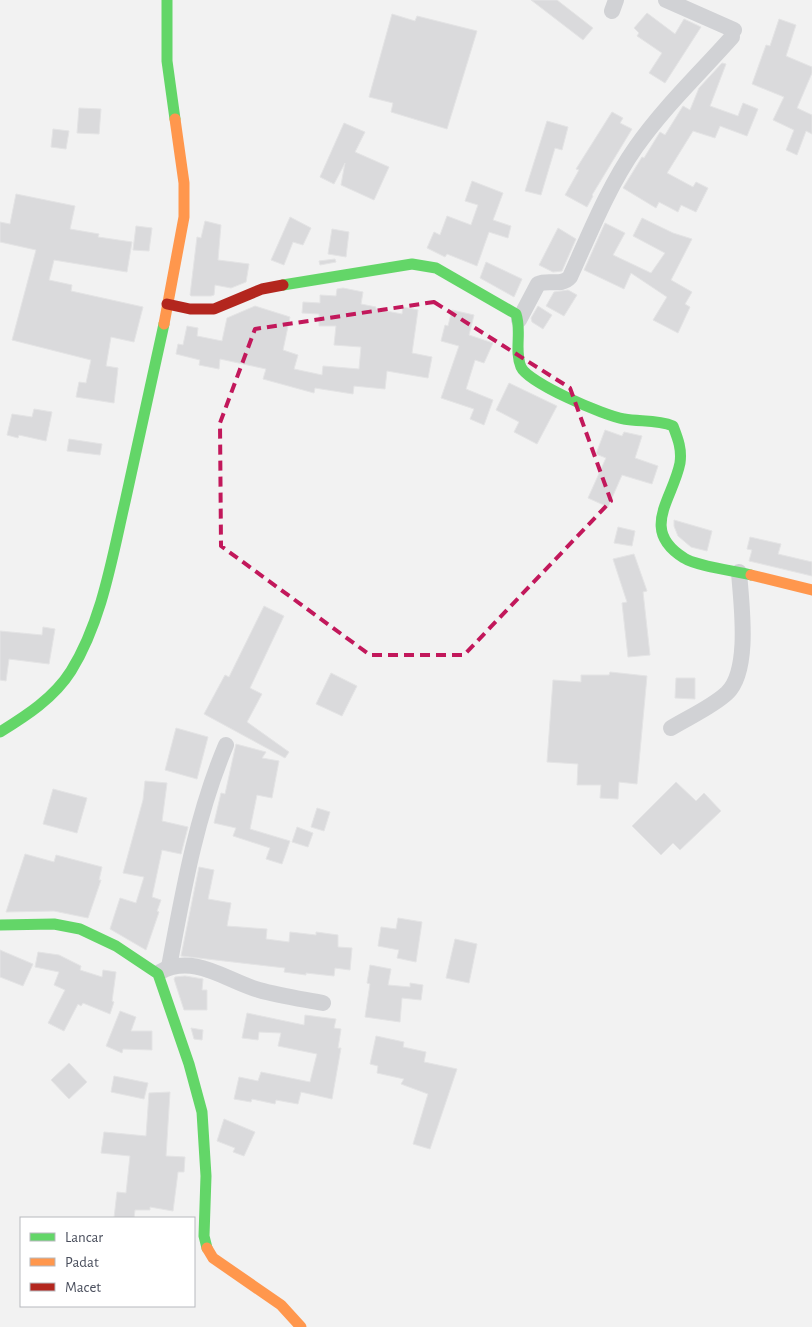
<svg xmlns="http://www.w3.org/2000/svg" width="812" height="1327" viewBox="0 0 812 1327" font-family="'Alegreya Sans',sans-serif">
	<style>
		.building { fill: #dadadc; stroke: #e4e4e5 }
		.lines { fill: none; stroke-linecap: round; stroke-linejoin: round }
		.street { stroke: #d1d2d5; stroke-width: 16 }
		.fast { stroke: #63d668; stroke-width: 11 }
		.slow { stroke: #ff974d; stroke-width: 11 }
		.jam { stroke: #b3261e; stroke-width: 11 }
		.marked { fill: none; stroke: #c2185b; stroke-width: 4; stroke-dasharray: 10 6; stroke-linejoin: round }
	</style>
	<rect width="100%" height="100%" fill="#f2f2f2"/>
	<g class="building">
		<path d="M531,0H557L593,28L583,40Z"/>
		<path d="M647,13L675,34L684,19L701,27L665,83L649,73L662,53L637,36L639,33L634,28Z"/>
		<path d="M392,14L415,21L417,16L477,31L447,129L391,112L393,103L369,97Z"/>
		<path d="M779,19L796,25L786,56L812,67V73L797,108L812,115V134L806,131L797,155L786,150L794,130L773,120L784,97L752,84L766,45L770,46Z"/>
		<path d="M722,63L726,64L710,106L738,116L743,103L758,109L747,136L720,126L715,138L693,131L667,173L693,187L696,182L708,188L696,212L681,205L678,212L659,202L656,208L623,188L642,157L644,158L660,132L665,135L683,106L690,110L699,88Z"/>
		<path d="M79,108L101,109L99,134L77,133Z"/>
		<path d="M612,112L623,118L620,123L632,129L592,195L593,196L587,207L565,195L579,170L576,169Z"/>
		<path d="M547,121L568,127L562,150L555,148L541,195L525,191Z"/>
		<path d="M344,123L365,132L355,152L389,167L374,200L341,185L345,163L334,184L320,177Z"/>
		<path d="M53,129L69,131L66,149L51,147Z"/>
		<path d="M472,181L503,193L493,220L511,226L508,238L489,232L477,266L447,254L445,257L427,248L434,232L440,235L447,216L471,225L478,205L465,201Z"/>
		<path d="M16,194L75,206L70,229L99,234L98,237L132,242L127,272L54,260L49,280L72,285L71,291L143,307L134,342L111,337L106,366L118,368L114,403L76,397L79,382L86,383L91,360L12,340L36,250L0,242V222L10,224Z"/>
		<path d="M290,217L311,228L303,245L293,242L284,265L271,260Z"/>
		<path d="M642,218L673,233L692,239L671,280L692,292L685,304L690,307L678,333L653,320L667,297L631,273L624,289L584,270L605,223L625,233L613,255L651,273L665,253L633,236Z"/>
		<path d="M205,221L221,225L218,260L249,264L246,282L231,288L215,285L214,295L211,296H191L190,295L197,237L201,238Z"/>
		<path d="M136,226L152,228L149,251L133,250Z"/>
		<path d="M558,228L576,239L562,271L553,272L539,265Z"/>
		<path d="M332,229L349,232L346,257L328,254Z"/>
		<path d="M335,259L336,262L320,265L319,261Z"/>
		<path d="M486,262L522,279L514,297L480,278Z"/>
		<path d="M343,288L363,292L361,304L376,307V309L402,314L403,307L418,310L412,353L432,357L428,378L387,371L385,389L354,386L353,394L315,388L314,393L263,379L266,369L220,359L219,369L199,365L200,360L176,354L178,344L183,345L187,326L198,328L197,336L222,341L227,318L255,306L290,317L283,350L298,355L294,369L322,375L323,366L359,369L361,347L334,345L336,326H319V314L302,313L303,302L320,303V295L336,296L337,289Z"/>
		<path d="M568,290L577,295L564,316L546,306L554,292Z"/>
		<path d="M538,306L552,315L543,329L532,322L531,318Z"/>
		<path d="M452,310L474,315L469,335L493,343L484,363L475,360L466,389L493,400L484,425L470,419L474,409L441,398L459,346L441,341L445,325L448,326Z"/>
		<path d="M509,383L557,406L537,444L514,432L519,422L496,410Z"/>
		<path d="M34,409L52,412L46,441L19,435L18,438L7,435L12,414L32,417Z"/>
		<path d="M605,430L622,436L624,432L642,436L635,458L658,466L652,484L622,475L608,507L588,498L606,458L596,454Z"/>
		<path d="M69,439L102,444L100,455L67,451Z"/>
		<path d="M674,520L712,531L707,551L691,547L678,536L674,526Z"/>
		<path d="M618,527L635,531L632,546L614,543Z"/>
		<path d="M750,537L781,544L778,554L812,562V576L749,561L752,550L747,549Z"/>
		<path d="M634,554L647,591L643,592L650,655L628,657L622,603L627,602L613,559Z"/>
		<path d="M264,606L284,616L250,688L262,694L247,722L289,752L285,758L204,714L225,675L229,677Z"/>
		<path d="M43,627L55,629L49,664L9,659L6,681L0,680V631L42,635Z"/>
		<path d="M610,672L647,676L637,784L619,782L618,799L600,798L601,785H577L578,764L547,762L553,680L581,682V675H609Z"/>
		<path d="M331,673L357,686L342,716L316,704Z"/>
		<path d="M676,678H695V699L675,698Z"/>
		<path d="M176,728L208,737L197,779L165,770Z"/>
		<path d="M236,744L266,752L262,758L279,761L272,798L257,795L250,829L290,841L282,864L266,859L270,848L233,836L236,828L214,823L221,793L225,794Z"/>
		<path d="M145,781L167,783L162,821L188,827L181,854L162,850L152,897L161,900L157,911L159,912L146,950L110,929L120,898L136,903L144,877L123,873L143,800Z"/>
		<path d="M676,782L696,801L704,793L721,811L680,850L673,843L661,855L632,826Z"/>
		<path d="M53,789L87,798L77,833L43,824Z"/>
		<path d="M317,808L330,812L324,831L311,827Z"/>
		<path d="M297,827L313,833L308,847L292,842Z"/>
		<path d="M25,854L54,862L56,855L102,867L99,880H101L88,918L54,911L6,912Z"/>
		<path d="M199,867L214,870L208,899L231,903L227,926L267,929L266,939L289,942L290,932L316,935V932L338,935V947L352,948L350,970L335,968L334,976L306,973V975L284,972L285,968L181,956Z"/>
		<path d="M398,918L422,922L416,962L397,958L399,950L378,946L381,927L396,929Z"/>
		<path d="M455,939L477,944L469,983L446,978Z"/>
		<path d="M0,950L33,964L23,986L0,977Z"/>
		<path d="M38,952L59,955L81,966L80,970L102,977L103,970L116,972L112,1001L114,1002L110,1014L83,1003L81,1006L78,1004L64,1031L48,1023L65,990L54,985L59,972L35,967Z"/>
		<path d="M370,965L391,969L388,985L410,987V983L423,985L421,1000L402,998L400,1022L365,1017L370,984L367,983Z"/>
		<path d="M185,976L203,979L202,990H207V1010H184L174,979L175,977Z"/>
		<path d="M120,1011L136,1017L131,1031H152V1050L123,1049L122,1053L106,1046Z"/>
		<path d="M247,1013L304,1025L305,1015L336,1019L334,1028L341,1029L338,1048H341L332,1099L301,1092L298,1104L276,1100L275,1104L252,1099L251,1102L234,1099L239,1077L258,1081L261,1072L310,1082L317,1054L278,1046L281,1033L259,1032L258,1040L242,1038Z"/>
		<path d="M191,1028L203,1030L202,1040L194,1039Z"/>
		<path d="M376,1036L404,1042L403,1047L426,1052L424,1062L457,1069L430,1149L413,1144L428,1094L401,1084L404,1079L377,1073L378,1066L370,1064Z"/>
		<path d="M69,1063L87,1082L69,1099L51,1080Z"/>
		<path d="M114,1076L148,1083L144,1099L111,1092Z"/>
		<path d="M170,1092L166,1156L185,1157L184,1172H178L173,1211L150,1207V1210H135L134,1218H114L117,1192L126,1193L130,1156L101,1153L104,1132L146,1136L149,1093Z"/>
		<path d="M224,1119L255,1132L244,1156L233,1152L235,1148L217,1141Z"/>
	</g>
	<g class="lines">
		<g class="street">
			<path d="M666,0L734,30"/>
			<path d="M612,11L616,0"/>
			<path d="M519,320L538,284C549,279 561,287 570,277C590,233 608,187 636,147C664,107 700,73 732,37"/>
			<path d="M671,728C689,717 712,707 727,693C751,670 741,602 739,572"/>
			<path d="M169,967C183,892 196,816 226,745"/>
			<path d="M160,972C194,953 227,981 259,990C280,996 302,999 323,1003"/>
		</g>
		<g class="fast">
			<path d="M167,0V61L175,119"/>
			<path d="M283,285L412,264L436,268L516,314C522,331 514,351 521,367C528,383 605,416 624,419C640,422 657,419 673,426C678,439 682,449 680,463C673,499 639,530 684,558C696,566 735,571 751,575"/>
			<path d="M0,732C26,716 54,698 71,671C102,621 112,558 125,502C138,442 151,383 164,324"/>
			<path d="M0,925L54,924L80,929L116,946L158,974L189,1064L202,1112L206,1176L204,1236L207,1248"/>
		</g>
		<g class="slow">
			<path d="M164,324L184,217V183L175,119"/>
			<path d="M751,575L812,590"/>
			<path d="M207,1248L213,1258L281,1305L301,1327"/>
		</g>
		<path class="jam" d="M167,304L190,309H214L262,289L283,285"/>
	</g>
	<path class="marked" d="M434,302L570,388L611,501L464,655H370L221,546L220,423L255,329Z"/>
	<rect x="20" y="1217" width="175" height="90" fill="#ffffff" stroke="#b7b9be"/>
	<rect x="30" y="1233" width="25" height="8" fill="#63d668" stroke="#b7b9be"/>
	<text x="65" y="1242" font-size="15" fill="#4a4f5d">Lancar</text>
	<rect x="30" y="1258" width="25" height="8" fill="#ff974d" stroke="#b7b9be"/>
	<text x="65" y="1267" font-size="15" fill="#4a4f5d">Padat</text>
	<rect x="30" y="1283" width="25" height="8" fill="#b3261e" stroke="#b7b9be"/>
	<text x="65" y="1292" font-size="15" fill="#4a4f5d">Macet</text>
</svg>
